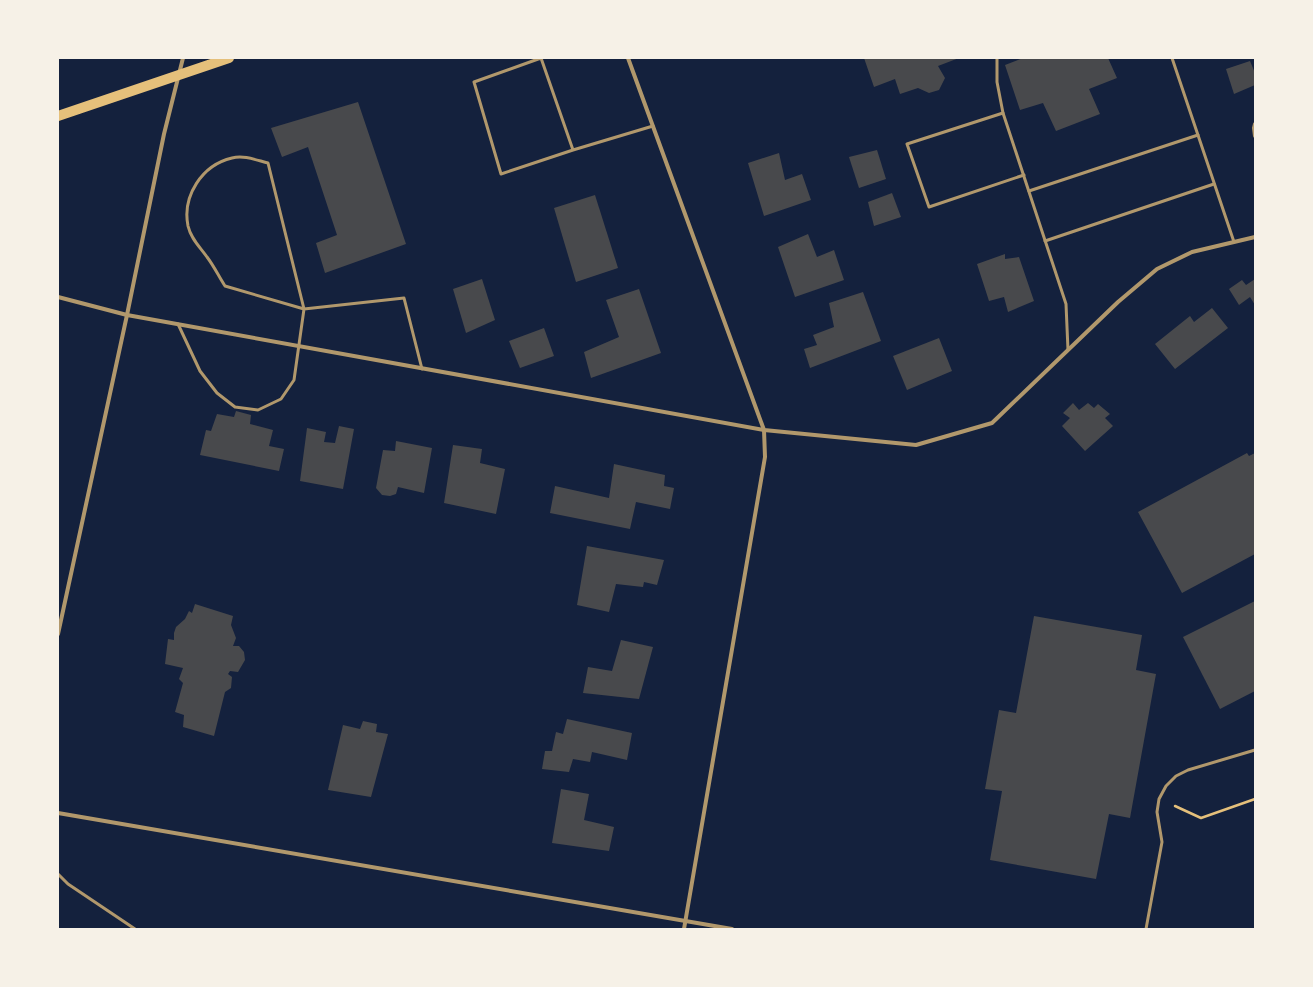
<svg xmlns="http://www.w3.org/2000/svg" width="1313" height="987" viewBox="0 0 1313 987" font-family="Karla,sans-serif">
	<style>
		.building { fill: #48494c }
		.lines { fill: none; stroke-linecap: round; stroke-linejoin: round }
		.path { stroke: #e5c07b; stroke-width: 2.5 }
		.service { stroke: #b1986c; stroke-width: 3 }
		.minor { stroke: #b1986c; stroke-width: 4 }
		.primary { stroke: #e5c07b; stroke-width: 10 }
	</style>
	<rect width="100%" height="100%" fill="#14213d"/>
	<g class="building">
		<path d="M864,58H959L938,66L945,78L939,90L929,93L918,88L900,94L895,79L874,87Z"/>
		<path d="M1023,58H1108L1117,78L1089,89L1100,114L1056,131L1043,103L1020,110L1005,65Z"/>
		<path d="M1250,61L1255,73V85L1234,94L1226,69Z"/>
		<path d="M358,102L406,244L325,273L316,243L337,235L308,147L282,157L271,128Z"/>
		<path d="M877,150L886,179L859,188L849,157Z"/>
		<path d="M779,153L785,180L802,174L811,200L764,216L748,163Z"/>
		<path d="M892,193L901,217L874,226L868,202Z"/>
		<path d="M595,195L618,268L576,282L554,208Z"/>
		<path d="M808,234L817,257L834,250L844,280L795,297L778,247Z"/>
		<path d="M1005,254V259L1019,257L1034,301L1008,312L1004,297L989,301L977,264Z"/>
		<path d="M482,279L495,320L466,333L453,289Z"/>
		<path d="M1255,279V305L1250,297L1239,305L1229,289L1242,280L1246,285Z"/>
		<path d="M639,289L661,353L591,378L584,352L619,337L606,300Z"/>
		<path d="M863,292L881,341L810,368L804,349L817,345L813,335L834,327L829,303Z"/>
		<path d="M1212,308L1228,328L1175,369L1155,344L1190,316L1194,322Z"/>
		<path d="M544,328L554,356L520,368L509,341Z"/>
		<path d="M939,338L952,371L907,390L893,356Z"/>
		<path d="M1073,403L1079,410L1088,403L1094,408L1098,404L1110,414L1105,418L1113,426L1085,451L1062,426L1070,418L1063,413Z"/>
		<path d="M236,411L251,415L250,424L273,430L269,446L284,449L279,471L200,455L206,430L211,431L217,414L234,417Z"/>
		<path d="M339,426L354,429L343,489L300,481L307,428L326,432L324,442L335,443Z"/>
		<path d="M396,441L432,448L424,493L398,487L396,494L390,496L382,495L376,488L383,450L395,451Z"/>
		<path d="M453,445L482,449L480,463L505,469L496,514L444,503Z"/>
		<path d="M1247,453L1249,456L1255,453V554L1182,593L1138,512Z"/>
		<path d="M614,464L665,475L664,486L674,488L670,509L636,502L630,529L550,513L555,486L609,498Z"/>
		<path d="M587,546L664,560L657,585L644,582L643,587L616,584L609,612L577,605Z"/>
		<path d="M1255,601V691L1220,709L1183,637Z"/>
		<path d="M195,604L233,616L231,625L236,638L233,646H239L244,652L245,660L238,672L230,671L228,674L232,677L231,688L225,692L214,736L183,727L184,715L175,712L183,683L179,679L183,668L165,664L168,639L174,640V633L176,627L185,619L189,611L192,613Z"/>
		<path d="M1034,616L1142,635L1136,670L1156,674L1130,818L1109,814L1096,879L990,860L1002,791L985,789L999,710L1016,713Z"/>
		<path d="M621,640L653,647L639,699L583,693L588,667L612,671Z"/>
		<path d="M567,719L632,733L627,760L592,752L590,762L573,759L569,772L542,769L545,751H552L556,732L563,734Z"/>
		<path d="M363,721L377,724L376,732L388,734L371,797L328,790L343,725L360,729Z"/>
		<path d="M561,789L589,794L584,820L614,827L609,851L552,843Z"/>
	</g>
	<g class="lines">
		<path class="path" d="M1175,806L1201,818L1255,799"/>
		<g class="service">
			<path d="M997,58V82L1003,113L1066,304L1068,350"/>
			<path d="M1172,58L1234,242"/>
			<path d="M1003,113L907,144L929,207L1024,175"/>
			<path d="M573,150L541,58L474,82L501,174L573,150L653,126"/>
			<path d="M1029,191L1198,135"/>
			<path d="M1045,241L1214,184"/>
			<path d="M178,324L200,371L217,393L235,407L258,410L281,399L294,380L304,309L225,286C219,277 214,266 207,257C200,247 191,239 188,226C182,196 202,165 232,158C244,155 256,160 268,163L304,309L404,298L422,369"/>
			<path d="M58,874L68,884L135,929"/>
			<path d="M1146,929L1162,842L1157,812L1159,799L1166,786L1176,776L1188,770L1255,750"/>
		</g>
		<g class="minor">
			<path d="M628,58L764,430L765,457L684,929"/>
			<path d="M1255,124L1254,128L1255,136"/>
			<path d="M58,297L127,315L764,430L916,445L992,423L1118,302L1157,269L1192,252L1255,237"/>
			<path d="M58,634L127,315L164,134L183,58"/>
			<path d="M58,813L732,929"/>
		</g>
		<path class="primary" d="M58,116L229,58"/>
	</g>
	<rect width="1313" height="987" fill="none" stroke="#f6f1e7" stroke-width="118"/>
</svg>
